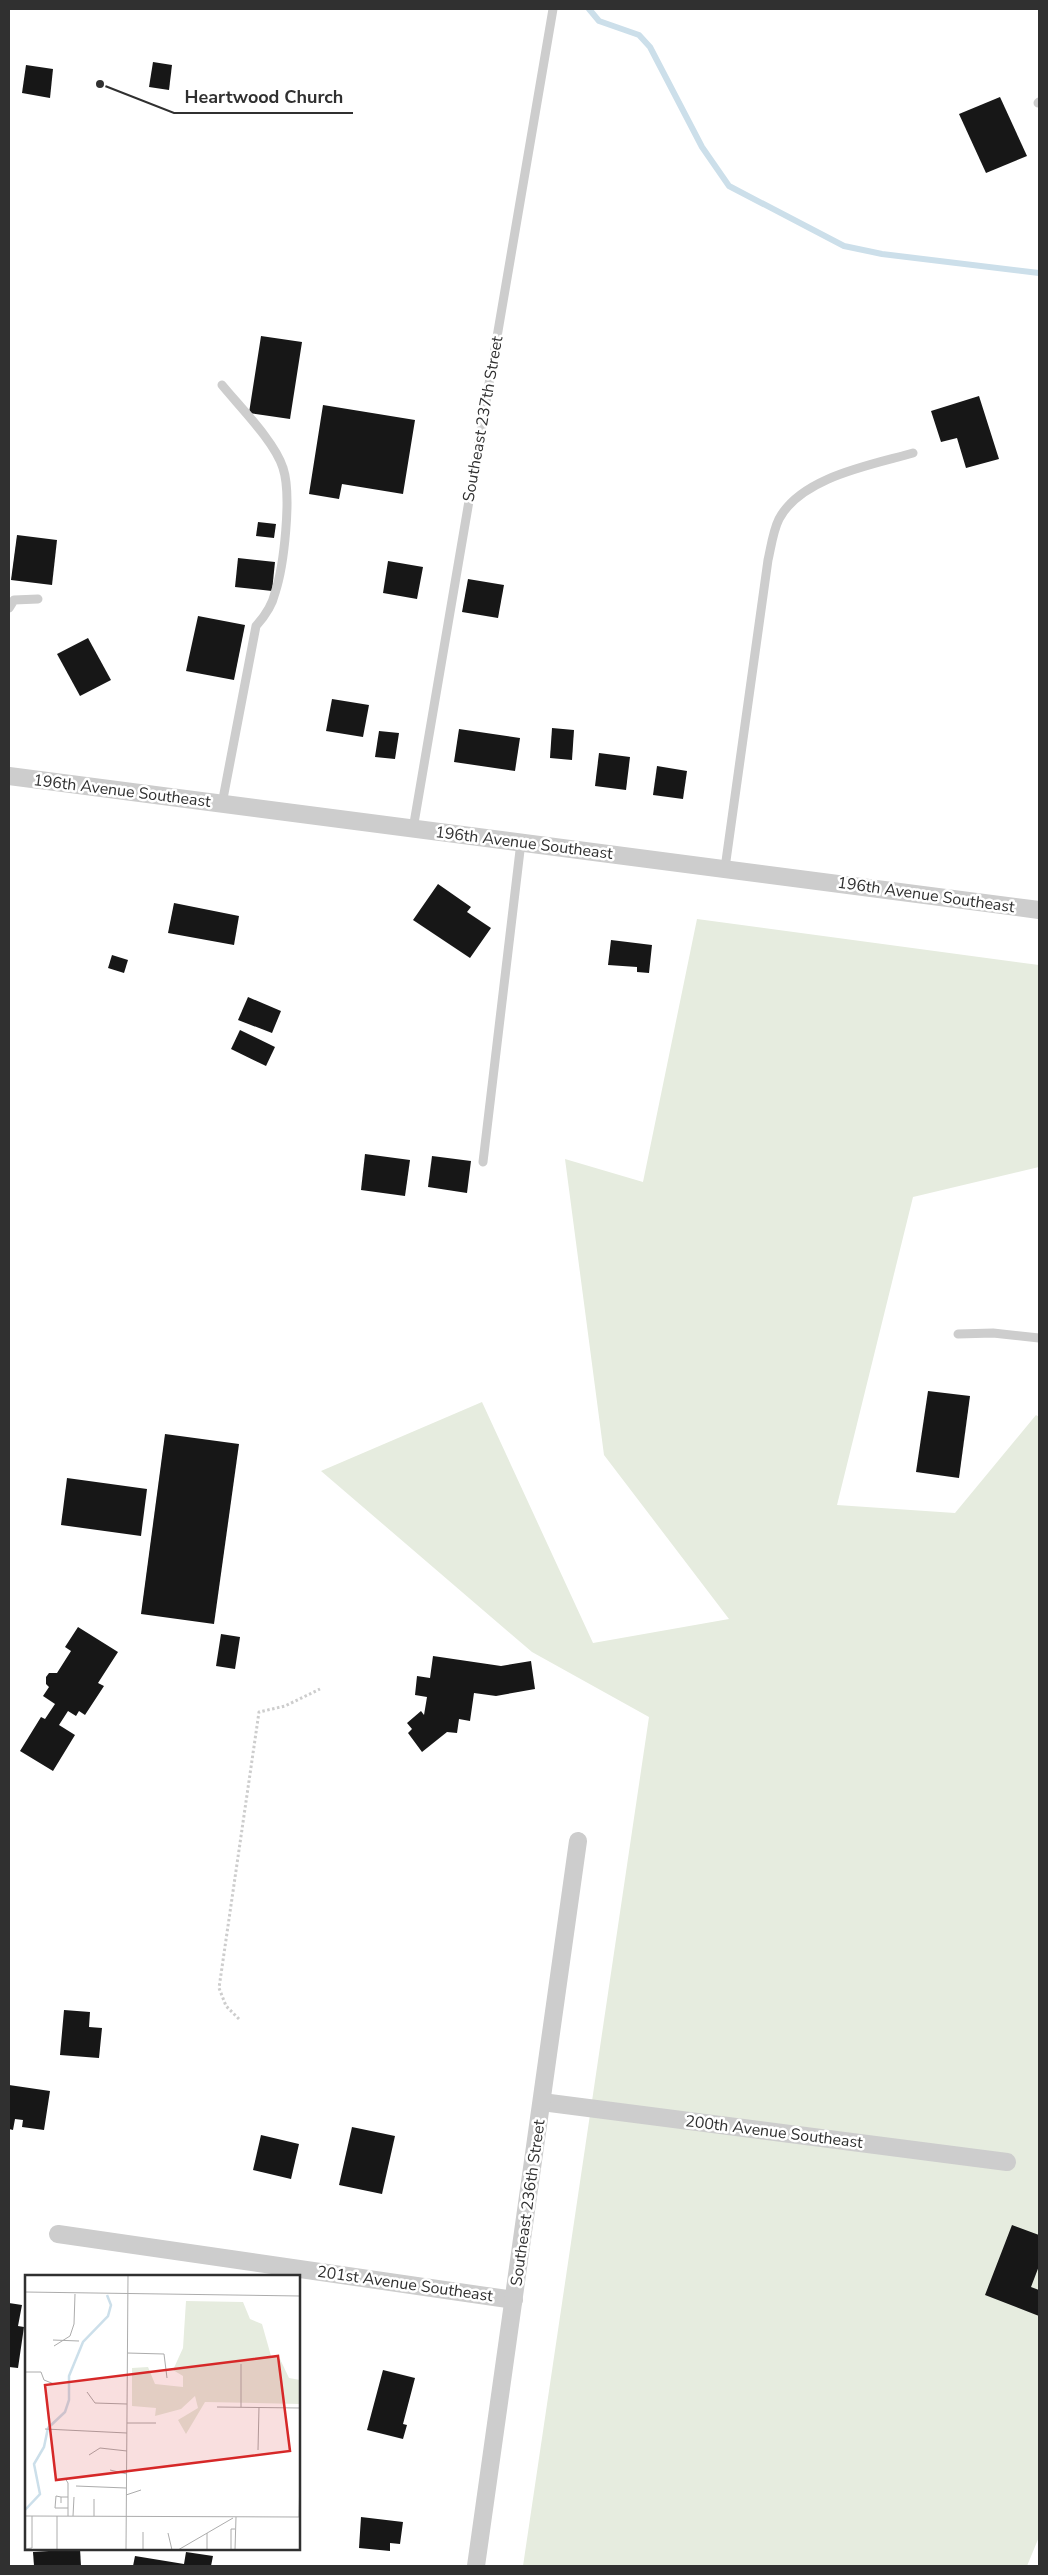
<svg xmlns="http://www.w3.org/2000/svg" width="1048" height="2575" viewBox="0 0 1048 2575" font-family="'Nunito Sans',sans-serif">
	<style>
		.green { fill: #e6ecdf }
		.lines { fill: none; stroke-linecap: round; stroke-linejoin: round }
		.stream { stroke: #ccdfea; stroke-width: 6 }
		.building { fill: #171717 }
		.path { stroke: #cdcdcd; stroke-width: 3; stroke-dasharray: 2.5 2.5; stroke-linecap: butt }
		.lane { stroke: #cdcdcd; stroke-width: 9 }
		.street { stroke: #cdcdcd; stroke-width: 18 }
		.labels { text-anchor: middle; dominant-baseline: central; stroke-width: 5; stroke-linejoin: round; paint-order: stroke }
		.street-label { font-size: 16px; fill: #303030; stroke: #fff }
		.inset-river { fill: none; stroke: #ccdfea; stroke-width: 2.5 }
		.inset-road { fill: none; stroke: #acacac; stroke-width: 1 }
		.view { fill: #d62828; fill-opacity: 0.15; stroke: #d62828; stroke-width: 2.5 }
		.inset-edge { fill: none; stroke: #303030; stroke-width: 2.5 }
		.leader { fill: none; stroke: #303030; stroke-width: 2 }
		.callout-dot { fill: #303030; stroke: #fff; stroke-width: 2 }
		.callout-label { font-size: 18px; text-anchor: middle; font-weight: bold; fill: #303030; stroke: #fff; stroke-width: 5; stroke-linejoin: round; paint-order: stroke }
	</style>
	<rect width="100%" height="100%" fill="#fff"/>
	<path class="green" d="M697,919L1039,965V1167L913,1197L837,1505L955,1513L1036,1415L1039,1417V2537L1027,2566H523L649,1717L532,1652L321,1471L482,1402L593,1643L729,1619L604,1455L565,1159L643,1182Z"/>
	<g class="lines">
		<path class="stream" d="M589,9L599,21L639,35L650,47L702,147L729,186L844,246L882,254L1039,273"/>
	</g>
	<g class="building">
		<path d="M153,62L172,65L169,90L149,87Z"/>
		<path d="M26,65L53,69L50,98L22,93Z"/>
		<path d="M1000,97L1027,156L986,173L959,114Z"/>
		<path d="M261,336L302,342L290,419L249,413Z"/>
		<path d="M979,396L999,459L966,468L957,438L941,442L931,411Z"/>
		<path d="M323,405L415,420L403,494L342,484L339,499L309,494Z"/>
		<path d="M258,522L276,524L274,538L256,536Z"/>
		<path d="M17,535L57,540L52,585L11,580Z"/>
		<path d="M238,558L275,562L272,591L235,587Z"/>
		<path d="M388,561L423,567L417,599L383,593Z"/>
		<path d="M468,579L504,585L498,618L462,612Z"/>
		<path d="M198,616L245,625L234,680L186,671Z"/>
		<path d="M88,638L111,680L80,696L57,654Z"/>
		<path d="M332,699L369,705L363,737L326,731Z"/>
		<path d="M552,728L574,730L572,760L550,758Z"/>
		<path d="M459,729L520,738L515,771L454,762Z"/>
		<path d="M379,731L399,733L395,759L375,757Z"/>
		<path d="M599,753L630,757L626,790L595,786Z"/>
		<path d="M657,766L687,771L683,799L653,795Z"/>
		<path d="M438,884L471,907L467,912L491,928L470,958L413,920Z"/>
		<path d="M174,903L239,916L234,945L168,933Z"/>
		<path d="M611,940L652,945L649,973L637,972V967L608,965Z"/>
		<path d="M112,955L128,960L124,973L108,968Z"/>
		<path d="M248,997L281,1011L272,1033L238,1020Z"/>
		<path d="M240,1030L275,1047L266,1066L231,1049Z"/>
		<path d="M365,1154L410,1160L405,1196L361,1190Z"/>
		<path d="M432,1156L471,1161L467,1193L428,1187Z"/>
		<path d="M928,1391L970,1396L959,1478L916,1472Z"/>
		<path d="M165,1434L239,1444L214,1624L141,1614Z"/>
		<path d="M67,1478L147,1489L141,1536L61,1525Z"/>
		<path d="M78,1627L118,1652L98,1683L104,1686L85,1715L79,1711L76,1716L68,1711L59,1725L75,1735L53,1771L20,1751L41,1717L45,1719L55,1704L43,1696L49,1687L46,1684V1677L49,1673H57L71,1651L65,1647Z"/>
		<path d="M221,1634L240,1637L235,1669L216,1666Z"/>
		<path d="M433,1656L501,1666L531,1661L535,1689L496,1696L474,1693L470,1721L459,1719L457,1733L447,1732L422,1752L408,1733L412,1729L407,1723L421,1711L424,1715L427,1697L415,1695L417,1676L430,1678Z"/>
		<path d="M64,2010L90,2012L89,2027L102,2028L99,2058L60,2055Z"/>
		<path d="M9,2085L50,2091L44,2130L22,2127L23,2120L15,2119L13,2130L9,2129Z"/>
		<path d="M352,2127L395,2136L382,2194L339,2185Z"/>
		<path d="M261,2135L299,2144L291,2179L253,2170Z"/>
		<path d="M1012,2225L1039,2235V2266L1031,2287L1039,2290V2316L985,2295Z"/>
		<path d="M9,2303L22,2305L18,2326L24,2327L18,2368L9,2367Z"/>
		<path d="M383,2370L415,2378L403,2424L407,2425L403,2439L367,2430Z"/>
		<path d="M361,2517L403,2522L400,2544L390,2543V2551L359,2548Z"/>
		<path d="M80,2549L81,2566H34L33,2552Z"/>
		<path d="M186,2552L213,2556L211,2566H133L135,2556L184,2564Z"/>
	</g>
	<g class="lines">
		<path class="path" d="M239,2019L226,2006L219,1988L259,1712L285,1706L320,1689"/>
		<g class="lane">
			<path d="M1038,103L1039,102"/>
			<path d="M222,385C240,407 275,442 283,468C292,495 284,566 275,593C272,606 265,616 256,626L222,804"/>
			<path d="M9,608L14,600L38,599"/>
			<path d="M413,829L553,9"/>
			<path d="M725,868L768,560C771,547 773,531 779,519C801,477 871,465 913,453"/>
			<path d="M483,1162L521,842"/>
			<path d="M958,1334L993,1333L1039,1338"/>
		</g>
		<g class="street">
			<path d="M9,776L1039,910"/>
			<path d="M542,2102L1007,2162"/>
			<path d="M58,2234L514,2300"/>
			<path d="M476,2566L578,1841"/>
		</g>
	</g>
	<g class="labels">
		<g class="street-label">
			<text transform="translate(483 419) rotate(-80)">Southeast 237th Street</text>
			<text transform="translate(122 791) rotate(7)">196th Avenue Southeast</text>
			<text transform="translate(524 843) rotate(7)">196th Avenue Southeast</text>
			<text transform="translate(926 895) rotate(8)">196th Avenue Southeast</text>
			<text transform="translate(774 2132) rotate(7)">200th Avenue Southeast</text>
			<text transform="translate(528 2203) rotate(-82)">Southeast 236th Street</text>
			<text transform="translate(405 2284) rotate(8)">201st Avenue Southeast</text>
		</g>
	</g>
	<g transform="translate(25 2275)">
		<rect width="275" height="275" fill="#fff"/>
		<path d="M161,26L218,27L225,44L237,49L246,81L255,84L264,103L275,105V129L180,127L161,159L153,145L173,133L170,121L156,134L130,141L131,133L107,131V93L123,92L130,109L158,112V101L148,95L158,73Z" fill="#e6ecdf"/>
		<path class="inset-river" d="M0,235L15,219L9,189L19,172L23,153L40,137L44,125V101L58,67L83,41L86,30L82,20"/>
		<path class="inset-road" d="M0,17L275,21M28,65L54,66M29,71L45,61L49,49L50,19M102,78L139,79L142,103M0,97H16L19,105L29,109M62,117L70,128L102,129M192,132L275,133M216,132V89M102,148H131M20,154L102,158M233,175L234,132M64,180L75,173L102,176M85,195L102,199M40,203L43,208V222M51,211L101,213M101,220L116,215M36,222L31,221L30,233H43M36,228V222H43V241M0,241L275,242M48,241L49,222M69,241V224M274,242L275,201M143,258L147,275M182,258V275M0,274L7,273V241M32,275V241M101,275L103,0M118,275V257M153,275L208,243M206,275V254H210M210,275L211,242"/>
		<path class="view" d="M253,81L265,176L31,205L20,110Z"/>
		<rect width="275" height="275" class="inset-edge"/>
	</g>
	<path class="leader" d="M100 84L174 113H353"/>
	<circle class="callout-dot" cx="100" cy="84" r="5"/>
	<g class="callout-label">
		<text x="264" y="103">Heartwood Church</text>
	</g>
	<rect width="1048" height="2575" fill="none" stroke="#303030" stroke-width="20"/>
</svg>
